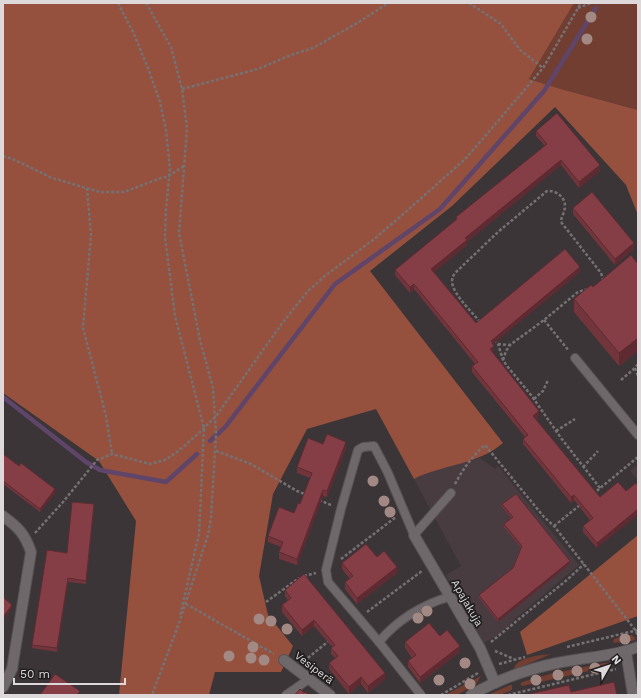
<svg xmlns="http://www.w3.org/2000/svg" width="641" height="698" viewBox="0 0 641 698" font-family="'Work Sans',sans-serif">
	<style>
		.built { fill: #493c41 }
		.green { fill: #713e31 }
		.forest { fill: #95503e }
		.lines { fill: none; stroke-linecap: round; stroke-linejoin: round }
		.stream { stroke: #60456a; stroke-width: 4.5 }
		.lane-casing { stroke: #565153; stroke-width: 10 }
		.street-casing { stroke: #565153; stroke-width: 12 }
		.secondary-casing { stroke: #565153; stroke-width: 12 }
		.path { stroke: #767173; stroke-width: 2.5; stroke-dasharray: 3 2; stroke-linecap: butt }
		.lane { stroke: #6f686b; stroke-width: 8 }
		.street { stroke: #6f686b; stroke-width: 10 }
		.secondary { stroke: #6f686b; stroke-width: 10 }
		.tree { fill: #a38983 }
		.wall { fill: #72353c }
		.shaded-wall { fill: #5d2b31 }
		.building { fill: #853e46; stroke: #5d2b31 }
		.labels { text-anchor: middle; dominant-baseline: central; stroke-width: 3.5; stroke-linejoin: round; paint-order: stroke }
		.street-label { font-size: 11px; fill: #ddd9da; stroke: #201d1e }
	</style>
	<rect width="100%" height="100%" fill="#3b3537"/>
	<g class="built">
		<path d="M480,458L495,469L498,466L579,565L517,617L501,633L484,643L446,575L461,566L414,479L427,472Z"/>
		<path d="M638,464V480L630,471Z"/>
	</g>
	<g class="green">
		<path d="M574,3H638V110L561,89L529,79Z"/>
		<path d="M626,635H632L636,639L632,641L613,643L614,639Z"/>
		<path d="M551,654L530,663L514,669C516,657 541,655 551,654Z"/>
		<path d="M604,663H611L615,665L523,686L520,685L522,682L550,674Z"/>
		<path d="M481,676L476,684L457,695H445Z"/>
		<path d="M510,685H512V690L500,695H488Z"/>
	</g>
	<g class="forest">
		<path d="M3,3H574L529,79L561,89L638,110V215L626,185L555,107L452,206L370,271L503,443C478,465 443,464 414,479L376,409L307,429L273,494L259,576L268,615L293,646L281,672H215L209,695H119L136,521L99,461L3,393Z"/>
		<path d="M638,535V616L527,655L520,632Z"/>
	</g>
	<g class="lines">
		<g class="stream">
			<path d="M3,397L86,462L100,470L166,482L197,454"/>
			<path d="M218,434L226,426L335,284L440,209L544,91L596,8"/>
			<path d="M210,441L215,436"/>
		</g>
		<defs>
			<g id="lane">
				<path d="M575,358L638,435"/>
				<path d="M449,597C423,604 396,621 379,642L328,582L326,570L341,509L358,450L363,447L374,446L388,473L414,535L451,493"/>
				<path d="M379,642L421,695"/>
				<path d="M286,695L309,679"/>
			</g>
			<g id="street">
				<path d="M3,516C18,527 25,534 31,552L12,669L3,687"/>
				<path d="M414,535L480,648L495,683"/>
				<path d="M626,652L633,695"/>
				<path d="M284,660L330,695"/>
			</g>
			<path id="secondary" d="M471,695C497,680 528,669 557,663C584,657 612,657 638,647"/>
		</defs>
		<use href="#lane" class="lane-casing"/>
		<use href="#street" class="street-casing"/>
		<use href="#secondary" class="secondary-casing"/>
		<g class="path">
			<path d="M118,3L134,34L149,71L160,102L166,130L170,168L166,210L165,237L175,316L204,428L199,534L180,616"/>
			<path d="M146,3L171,47L182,89L187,128L179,233L200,340L213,388L216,434L211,518L208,535L178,626L152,695"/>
			<path d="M469,3L501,24L520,50L543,68"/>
			<path d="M578,8L591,3"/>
			<path d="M182,89L258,69L291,55L313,48L359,22L388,3"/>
			<path d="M3,156L15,160L52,178L100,192H124L161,178L169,176L184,166"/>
			<path d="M87,188L91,235L83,328L106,416L112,454"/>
			<path d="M544,320L569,351"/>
			<path d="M480,322C472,312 453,294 452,282C452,278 453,276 455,273L498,232L547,191C556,190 565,197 565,206C565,212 561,217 561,222L601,273L603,279L602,281"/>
			<path d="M494,340L498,344L503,360L507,366L531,395L561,438L600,488"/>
			<path d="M498,344L510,345"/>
			<path d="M503,360L506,351L510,345L544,320L578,292L588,289"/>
			<path d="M638,364L635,368L638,376"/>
			<path d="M621,380L635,368"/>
			<path d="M534,399L543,391L548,380"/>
			<path d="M556,431L575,419"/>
			<path d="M216,451L251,464L297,491L307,495"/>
			<path d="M583,467L598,451"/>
			<path d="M455,484C463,469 472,456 485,445L544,517L554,526L636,631L638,637"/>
			<path d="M593,494L638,457"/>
			<path d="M319,500L331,505"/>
			<path d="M554,526L580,505"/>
			<path d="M35,533L63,502L97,460L112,454L150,464L165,460L177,452L198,434L216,416L283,322L308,291L326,275L373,240L400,217L464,160L481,141L543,68L581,3"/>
			<path d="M341,559L396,517"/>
			<path d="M304,576L316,573"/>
			<path d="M266,602L299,578"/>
			<path d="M186,604L274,654"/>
			<path d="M367,612L422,571"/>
			<path d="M491,642L568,579L584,564"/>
			<path d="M567,647L638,630"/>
			<path d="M495,651L514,659"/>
			<path d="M304,661L330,640"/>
			<path d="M499,664L525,657"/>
			<path d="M441,695L478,673"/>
			<path d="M508,695L616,669"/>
		</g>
		<use href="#lane" class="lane"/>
		<use href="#street" class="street"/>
		<use href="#secondary" class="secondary"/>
	</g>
	<g class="tree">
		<circle cx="591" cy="17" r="5.5"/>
		<circle cx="587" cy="39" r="5.5"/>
		<circle cx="373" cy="481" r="5.5"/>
		<circle cx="384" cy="501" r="5.5"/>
		<circle cx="390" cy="512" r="5.5"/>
		<circle cx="427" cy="611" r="5.5"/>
		<circle cx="418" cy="618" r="5.5"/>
		<circle cx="259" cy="619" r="5.5"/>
		<circle cx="271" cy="621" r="5.5"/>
		<circle cx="287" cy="629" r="5.5"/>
		<circle cx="625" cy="639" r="5.5"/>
		<circle cx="253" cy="647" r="5.5"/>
		<circle cx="229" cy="656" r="5.5"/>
		<circle cx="251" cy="658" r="5.5"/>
		<circle cx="264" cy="660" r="5.5"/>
		<circle cx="465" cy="663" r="5.5"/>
		<circle cx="595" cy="668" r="5.5"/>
		<circle cx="577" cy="671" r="5.5"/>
		<circle cx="558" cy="675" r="5.5"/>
		<circle cx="439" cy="680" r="5.5"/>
		<circle cx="536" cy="680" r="5.5"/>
		<circle cx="470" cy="684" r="5.5"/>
	</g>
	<g class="wall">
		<path d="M536,131L600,171L579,188L561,165L467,242V245L434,272L476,323L580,272L493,344L494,351L492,353L539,416L536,419L600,497L597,548L583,532V526L590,520L574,500L571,503L523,444V439L525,437L472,372V366L475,364L414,289L410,293L395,275V270L456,221V217L545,146L536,136Z"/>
		<path d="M573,208L634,249L615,265L573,214Z"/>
		<path d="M638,264V351L619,366L574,312V299L593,287Z"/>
		<path d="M323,444L346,448L327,497L323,496L297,565L279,559V552L281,547L268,542V536L294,513L300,504L310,478L297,473V467Z"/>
		<path d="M3,454L55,493L40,512L3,484Z"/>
		<path d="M502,504L570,564L498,622L479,598V595L513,568L521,548L504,527V524L511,518L502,507Z"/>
		<path d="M94,507L86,584L68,582L57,652L32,648V645Z"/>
		<path d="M377,557L397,573L357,604L345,589V582L350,579L342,569V563Z"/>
		<path d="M285,590L385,679L368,693L361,684L349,694L329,669V663L335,658L331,654V648L332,647L314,626L302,636L282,612V605L288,600L285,596Z"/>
		<path d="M440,636L460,652L420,683L408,667V661L412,658L405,648V642Z"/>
	</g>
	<g class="shaded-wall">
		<path d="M561,160V165L467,242V245L431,275V269L465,238Z"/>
		<path d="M600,165V171L579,188V182Z"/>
		<path d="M634,243V249L615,265V259Z"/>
		<path d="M580,267V272L491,346V341Z"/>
		<path d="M414,284V289L410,293V287Z"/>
		<path d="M638,338V351L619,366V353Z"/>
		<path d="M494,346V351L490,355V349Z"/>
		<path d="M539,411V416L533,421V416Z"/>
		<path d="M346,442V448L327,497V491Z"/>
		<path d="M55,489V493L40,512V509Z"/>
		<path d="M323,490V496L297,565V559Z"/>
		<path d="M574,495V500L571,503V497Z"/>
		<path d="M638,509V515L597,548V543Z"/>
		<path d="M570,561V564L498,622V619Z"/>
		<path d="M397,567V573L357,604V598Z"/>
		<path d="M68,578V582L57,652V648Z"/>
		<path d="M12,605V608L3,620V617Z"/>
		<path d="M314,620V626L302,636V630Z"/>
		<path d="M460,646V652L420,683V677Z"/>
		<path d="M385,673V679L368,693V686Z"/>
		<path d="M361,677V684L349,694V687Z"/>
	</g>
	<g class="building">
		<path d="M557,113L600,165L579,182L561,160L465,238L467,240L431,269L476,323L565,249L580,267L491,341L494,346L490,349L539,411L533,416L600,497L618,482L626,491L636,483L638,486V509L597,543L583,526L593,518L574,495L571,497L523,439L528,435L472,366L478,362L414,284L410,287L395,270L457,219L456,217L547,144L536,131Z"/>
		<path d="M592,192L634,243L615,259L573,208Z"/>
		<path d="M631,255L638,264V338L619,353L574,299L591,285L593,287Z"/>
		<path d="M327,434L346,442L327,491L323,490L297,559L279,552L283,542L268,536L279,507L294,513L298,503L300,504L312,473L297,467L308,438L323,444Z"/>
		<path d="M3,454L19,466L21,463L55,489L40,509L3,481Z"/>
		<path d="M516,494L570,561L498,619L479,595L513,568L522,546L504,524L513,517L502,504Z"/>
		<path d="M72,502L94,504L86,581L68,578L57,648L32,645L47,550L67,553Z"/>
		<path d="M366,544L377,557L384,551L397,567L357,598L345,582L353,576L342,563Z"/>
		<path d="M304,574L385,673L368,686L361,677L349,687L329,663L338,656L331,648L335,645L314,620L302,630L282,605L291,598L285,590Z"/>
		<path d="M3,597L12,605L3,617Z"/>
		<path d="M429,623L440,636L447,630L460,646L420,677L408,661L416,655L405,642Z"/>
		<path d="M55,674L80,691L77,695H40Z"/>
		<path d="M614,682L617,695H525L569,685L571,692Z"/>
		<path d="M300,689L304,693L305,692L310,695H295Z"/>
	</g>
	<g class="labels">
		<g class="street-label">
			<text transform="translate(467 603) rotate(60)">Apajakuja</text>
			<text transform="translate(314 668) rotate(37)">Vesiperä</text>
		</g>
	</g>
	<rect width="641" height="698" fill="none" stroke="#ddd9da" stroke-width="8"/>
	<g transform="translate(609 666) rotate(51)" stroke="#201d1e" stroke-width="3" paint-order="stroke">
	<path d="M0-3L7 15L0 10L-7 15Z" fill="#ddd9da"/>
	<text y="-6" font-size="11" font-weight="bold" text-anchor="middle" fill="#ddd9da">N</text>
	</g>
	<path d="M14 678v6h111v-6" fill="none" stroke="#ddd9da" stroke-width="2"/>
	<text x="20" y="678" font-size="12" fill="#ddd9da" stroke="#201d1e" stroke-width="3" paint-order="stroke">50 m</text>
</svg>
